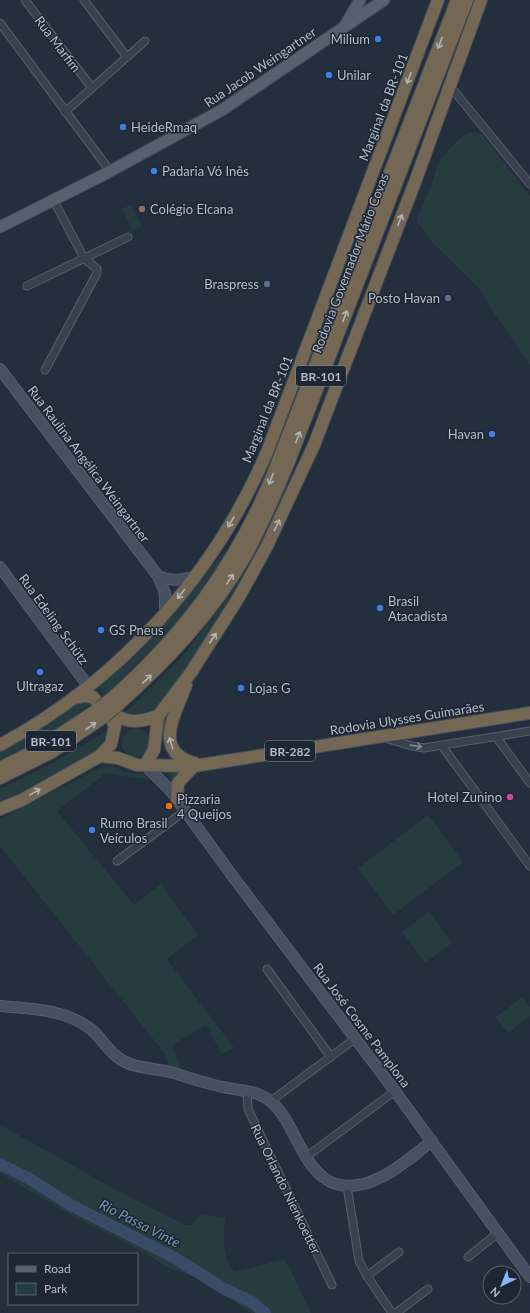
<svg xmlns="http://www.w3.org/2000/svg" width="530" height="1313" viewBox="0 0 530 1313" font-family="Lato,sans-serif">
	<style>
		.green { fill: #263c3f }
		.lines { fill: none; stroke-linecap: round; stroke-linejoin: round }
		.river { stroke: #394c67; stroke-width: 12 }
		.street-casing { stroke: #565f6c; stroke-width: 9 }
		.secondary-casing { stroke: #565f6c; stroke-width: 12 }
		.primary-casing { stroke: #414a57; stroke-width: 13 }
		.highway-casing { stroke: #434c59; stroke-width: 14 }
		.street { stroke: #38414e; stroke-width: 7 }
		.secondary { stroke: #465061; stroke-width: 10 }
		.primary { stroke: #56606e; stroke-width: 11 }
		.highway { stroke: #746855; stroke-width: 12 }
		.highway-bridge-casing { stroke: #434c59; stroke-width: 14; stroke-linecap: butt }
		.highway-bridge { stroke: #746855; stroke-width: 12 }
		.oneway { stroke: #aeb4bd }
		.oneway2 { stroke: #7c8592 }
		.shop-dot { fill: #3f7fe0; stroke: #1d2633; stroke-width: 1.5 }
		.education-dot { fill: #8d6e63; stroke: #1d2633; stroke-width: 1.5 }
		.service-dot { fill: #5c6f8a; stroke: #1d2633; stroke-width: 1.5 }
		.hotel-dot { fill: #d1479c; stroke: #1d2633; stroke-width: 1.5 }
		.food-dot { fill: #e8710a; stroke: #1d2633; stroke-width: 1.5 }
		.labels { text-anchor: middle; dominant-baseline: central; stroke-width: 3; stroke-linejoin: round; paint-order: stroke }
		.shield { fill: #1d2633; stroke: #878f9c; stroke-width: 1 }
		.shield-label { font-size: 12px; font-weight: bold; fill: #b4bcc9 }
		.poi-label { font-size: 13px; fill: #b4bcc9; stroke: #1d2633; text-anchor: start }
		.street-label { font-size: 13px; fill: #b4bcc9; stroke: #1d2633 }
		.water-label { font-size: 14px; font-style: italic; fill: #7c92b1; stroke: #1d2633 }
	</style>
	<rect width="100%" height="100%" fill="#242f3e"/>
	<g class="green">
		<path d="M469,132L482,134L530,196V365L486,301L480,289L430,240L417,221L419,213L430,189L439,161L457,141Z"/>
		<path d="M131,205L142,226L133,231L122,209Z"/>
		<path d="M232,543L212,577L159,645L104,696L99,687L140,646Z"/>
		<path d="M243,570L246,572L230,603L174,687L145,718L122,716L181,658L221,606Z"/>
		<path d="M181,692L169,752L161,740V721Z"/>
		<path d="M84,699L92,703C63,725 34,746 0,760V748Z"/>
		<circle cx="136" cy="743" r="14"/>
		<path d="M109,730L104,747L99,754L15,798L0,804V789L51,764Z"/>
		<path d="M113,766L126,773L145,774L152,780L106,773L57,811L134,905L161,884L198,935L167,959L234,1048L222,1054L206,1025L172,1045L181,1069L166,1067L168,1062L165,1054L0,846V819L99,768Z"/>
		<path d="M166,769L182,770L172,783Z"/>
		<path d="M428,815L463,862L393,915L358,868Z"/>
		<path d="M429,912L452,943L425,963L402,932Z"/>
		<path d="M523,997L530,1007V1016L508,1033L496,1017Z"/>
		<path d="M2,1126L118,1191L185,1225H192L200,1215L225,1217C224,1240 221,1253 234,1272L285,1259L311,1313H251L228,1297L213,1290L194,1277L167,1267L145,1253L75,1217L8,1178L0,1173V1128Z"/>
	</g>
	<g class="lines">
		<path class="river" d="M0,1164L30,1179L69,1204L175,1258L223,1288L252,1302L265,1313"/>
		<defs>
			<g id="street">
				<path d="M25,0L92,88"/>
				<path d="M84,0L127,57"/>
				<path d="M0,23L110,171"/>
				<path d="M450,86L530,184"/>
				<path d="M65,112L145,41"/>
				<path d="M27,286L128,237"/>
				<path d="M45,370L97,273V269L84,258L54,201"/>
				<path d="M385,738L412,746L424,748L530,731"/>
				<path d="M497,738L530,783"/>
				<path d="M442,746L530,866"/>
				<path d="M117,861L185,811"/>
				<path d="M267,969L331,1057"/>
				<path d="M247,1091L248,1109L332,1285"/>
				<path d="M271,1101L356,1038"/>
				<path d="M306,1157L395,1091"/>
				<path d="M347,1186L359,1261L367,1276L392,1313"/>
				<path d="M468,1257L498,1233"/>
				<path d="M367,1276L399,1252"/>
				<path d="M396,1313L428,1289"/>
			</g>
			<g id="secondary">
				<path d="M0,369L158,576L165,593V613"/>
				<path d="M0,567L88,686"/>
				<path d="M158,576C172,582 181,580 196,576"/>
				<path d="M145,765L170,790L234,878L395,1091L530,1277"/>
				<path d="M0,1006C32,1009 66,1009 92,1030C105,1042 112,1058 130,1064C144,1069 159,1069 174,1073C190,1078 207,1084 223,1087C239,1091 256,1090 269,1100C296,1120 301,1173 336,1184C372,1194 406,1161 432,1141"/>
			</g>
			<g id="primary">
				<path d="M346,24L360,0"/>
				<path d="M0,227L105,174L222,110L384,0"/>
			</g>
			<g id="highway">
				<path d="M186,685C176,713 151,752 195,763"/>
				<path d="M112,698C184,634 236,564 273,474L457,0"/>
				<path d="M118,705C167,661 213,613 246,555C262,526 275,495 288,464L467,0"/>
				<path d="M117,716C130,724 144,721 158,716"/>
				<path d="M0,745C119,681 214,576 267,452L438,0"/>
				<path d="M100,756L118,758L137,765L194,766L530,713"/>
				<path d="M145,765L154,750L158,716L192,671L239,597L267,546L314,445L415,182L481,0"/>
				<path d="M0,768L38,749L98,709"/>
				<path d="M0,778L52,752L104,717"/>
				<path d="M177,799L178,783L194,766"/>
				<path d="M0,809L22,800L100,756L111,744L115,726L112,720L93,697L84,696L75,698"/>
			</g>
		</defs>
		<use href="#street" class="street-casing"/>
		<use href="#secondary" class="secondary-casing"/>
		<use href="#primary" class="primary-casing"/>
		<use href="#highway" class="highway-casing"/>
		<use href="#street" class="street"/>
		<use href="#secondary" class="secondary"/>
		<use href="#primary" class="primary"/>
		<use href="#highway" class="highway"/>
		<defs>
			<g id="highway-bridge">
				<path d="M98,709L112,698"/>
				<path d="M104,717L118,705"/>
			</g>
		</defs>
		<use href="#highway-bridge" class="highway-bridge-casing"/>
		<use href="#highway-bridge" class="highway-bridge"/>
	</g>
	<defs><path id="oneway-shaft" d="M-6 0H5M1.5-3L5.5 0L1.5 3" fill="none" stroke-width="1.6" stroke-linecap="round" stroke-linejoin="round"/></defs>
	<g class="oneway">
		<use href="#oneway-shaft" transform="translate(440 43) rotate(111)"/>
		<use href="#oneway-shaft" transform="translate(409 78) rotate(111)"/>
		<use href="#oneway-shaft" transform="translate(400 220) rotate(-69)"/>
		<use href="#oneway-shaft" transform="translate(345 316) rotate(-69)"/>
		<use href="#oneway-shaft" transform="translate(298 437) rotate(-69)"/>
		<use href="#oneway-shaft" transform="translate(271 479) rotate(112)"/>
		<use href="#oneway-shaft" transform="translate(231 522) rotate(121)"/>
		<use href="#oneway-shaft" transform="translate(277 525) rotate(-65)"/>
		<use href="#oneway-shaft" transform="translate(230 579) rotate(-56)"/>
		<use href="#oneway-shaft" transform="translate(181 594) rotate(129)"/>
		<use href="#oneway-shaft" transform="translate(213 638) rotate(-57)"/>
		<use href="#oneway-shaft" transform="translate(147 679) rotate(-43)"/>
		<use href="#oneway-shaft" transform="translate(91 726) rotate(-35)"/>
		<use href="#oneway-shaft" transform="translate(171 743) rotate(-107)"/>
		<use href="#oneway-shaft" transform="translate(35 792) rotate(-29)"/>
	</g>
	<use class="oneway2" href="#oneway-shaft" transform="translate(416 746) rotate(8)"/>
	<g class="shop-dot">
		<circle cx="378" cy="39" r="4"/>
		<circle cx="329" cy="75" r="4"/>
		<circle cx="123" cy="127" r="4"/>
		<circle cx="154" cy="171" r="4"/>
		<circle cx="492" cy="434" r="4"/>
		<circle cx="380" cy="608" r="4"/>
		<circle cx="101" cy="630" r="4"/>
		<circle cx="40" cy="672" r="4"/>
		<circle cx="241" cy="688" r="4"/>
		<circle cx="92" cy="830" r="4"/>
	</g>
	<circle class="education-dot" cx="142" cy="209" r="4"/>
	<g class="service-dot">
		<circle cx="267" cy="284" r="4"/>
		<circle cx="448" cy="298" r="4"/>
	</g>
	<circle class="hotel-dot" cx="510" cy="797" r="4"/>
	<circle class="food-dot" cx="169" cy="806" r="4"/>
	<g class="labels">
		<g class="shield">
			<rect x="296" y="366" width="50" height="20" rx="3"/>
			<rect x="26" y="731" width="50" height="20" rx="3"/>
			<rect x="265" y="741" width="50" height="20" rx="3"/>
		</g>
		<g class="shield-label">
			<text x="321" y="376">BR-101</text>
			<text x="51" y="741">BR-101</text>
			<text x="290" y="751">BR-282</text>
		</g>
		<g class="poi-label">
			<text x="370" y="39" text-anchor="end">Milium</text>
			<text x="337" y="75">Unilar</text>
			<text x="131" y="127">HeideRmaq</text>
			<text x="162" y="171">Padaria Vó Inês</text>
			<text x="150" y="209">Colégio Elcana</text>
			<text x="259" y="284" text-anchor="end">Braspress</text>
			<text x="440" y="298" text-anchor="end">Posto Havan</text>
			<text x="484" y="434" text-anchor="end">Havan</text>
			<text x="388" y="601">Brasil<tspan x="388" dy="15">Atacadista</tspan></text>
			<text x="109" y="630">GS Pneus</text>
			<text x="40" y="686" text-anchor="middle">Ultragaz</text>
			<text x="249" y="688">Lojas G</text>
			<text x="502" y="797" text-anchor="end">Hotel Zunino</text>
			<text x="177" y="799">Pizzaria<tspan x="177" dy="15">4 Queijos</tspan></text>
			<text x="100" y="823">Rumo Brasil<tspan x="100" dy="15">Veículos</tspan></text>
		</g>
		<g class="street-label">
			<text transform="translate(58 44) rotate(53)">Rua Marfim</text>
			<text transform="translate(260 67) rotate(-34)">Rua Jacob Weingartner</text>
			<text transform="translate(383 107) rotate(-69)">Marginal da BR-101</text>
			<text transform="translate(350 263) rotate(-69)">Rodovia Governador Mário Covas</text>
			<text transform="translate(267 409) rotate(-68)">Marginal da BR-101</text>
			<text transform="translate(89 464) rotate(53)">Rua Raulina Angélica Weingartner</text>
			<text transform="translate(54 619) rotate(54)">Rua Edeling Schütz</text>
			<text transform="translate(407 718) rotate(-9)">Rodovia Ulysses Guimarães</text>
			<text transform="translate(362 1025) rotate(53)">Rua José Cosme Pamplona</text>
			<text transform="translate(286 1189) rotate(64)">Rua Orlando Nienkoetter</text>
		</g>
		<g class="water-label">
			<text transform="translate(140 1223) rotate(27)">Rio Passa Vinte</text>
		</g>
	</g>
	<rect x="8" y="1253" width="130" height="52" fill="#1d2633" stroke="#59626f"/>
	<rect x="16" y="1266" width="20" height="6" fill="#56606e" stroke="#59626f"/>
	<text x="44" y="1273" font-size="12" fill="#b4bcc9">Road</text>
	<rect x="16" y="1283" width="20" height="12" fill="#263c3f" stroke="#59626f"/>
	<text x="44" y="1293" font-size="12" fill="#b4bcc9">Park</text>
	<g transform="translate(502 1285) rotate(223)"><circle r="19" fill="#1d2633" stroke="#59626f"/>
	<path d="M0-3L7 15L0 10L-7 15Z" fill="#8ab4f8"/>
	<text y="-6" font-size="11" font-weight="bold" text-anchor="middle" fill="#b4bcc9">N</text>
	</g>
</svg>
